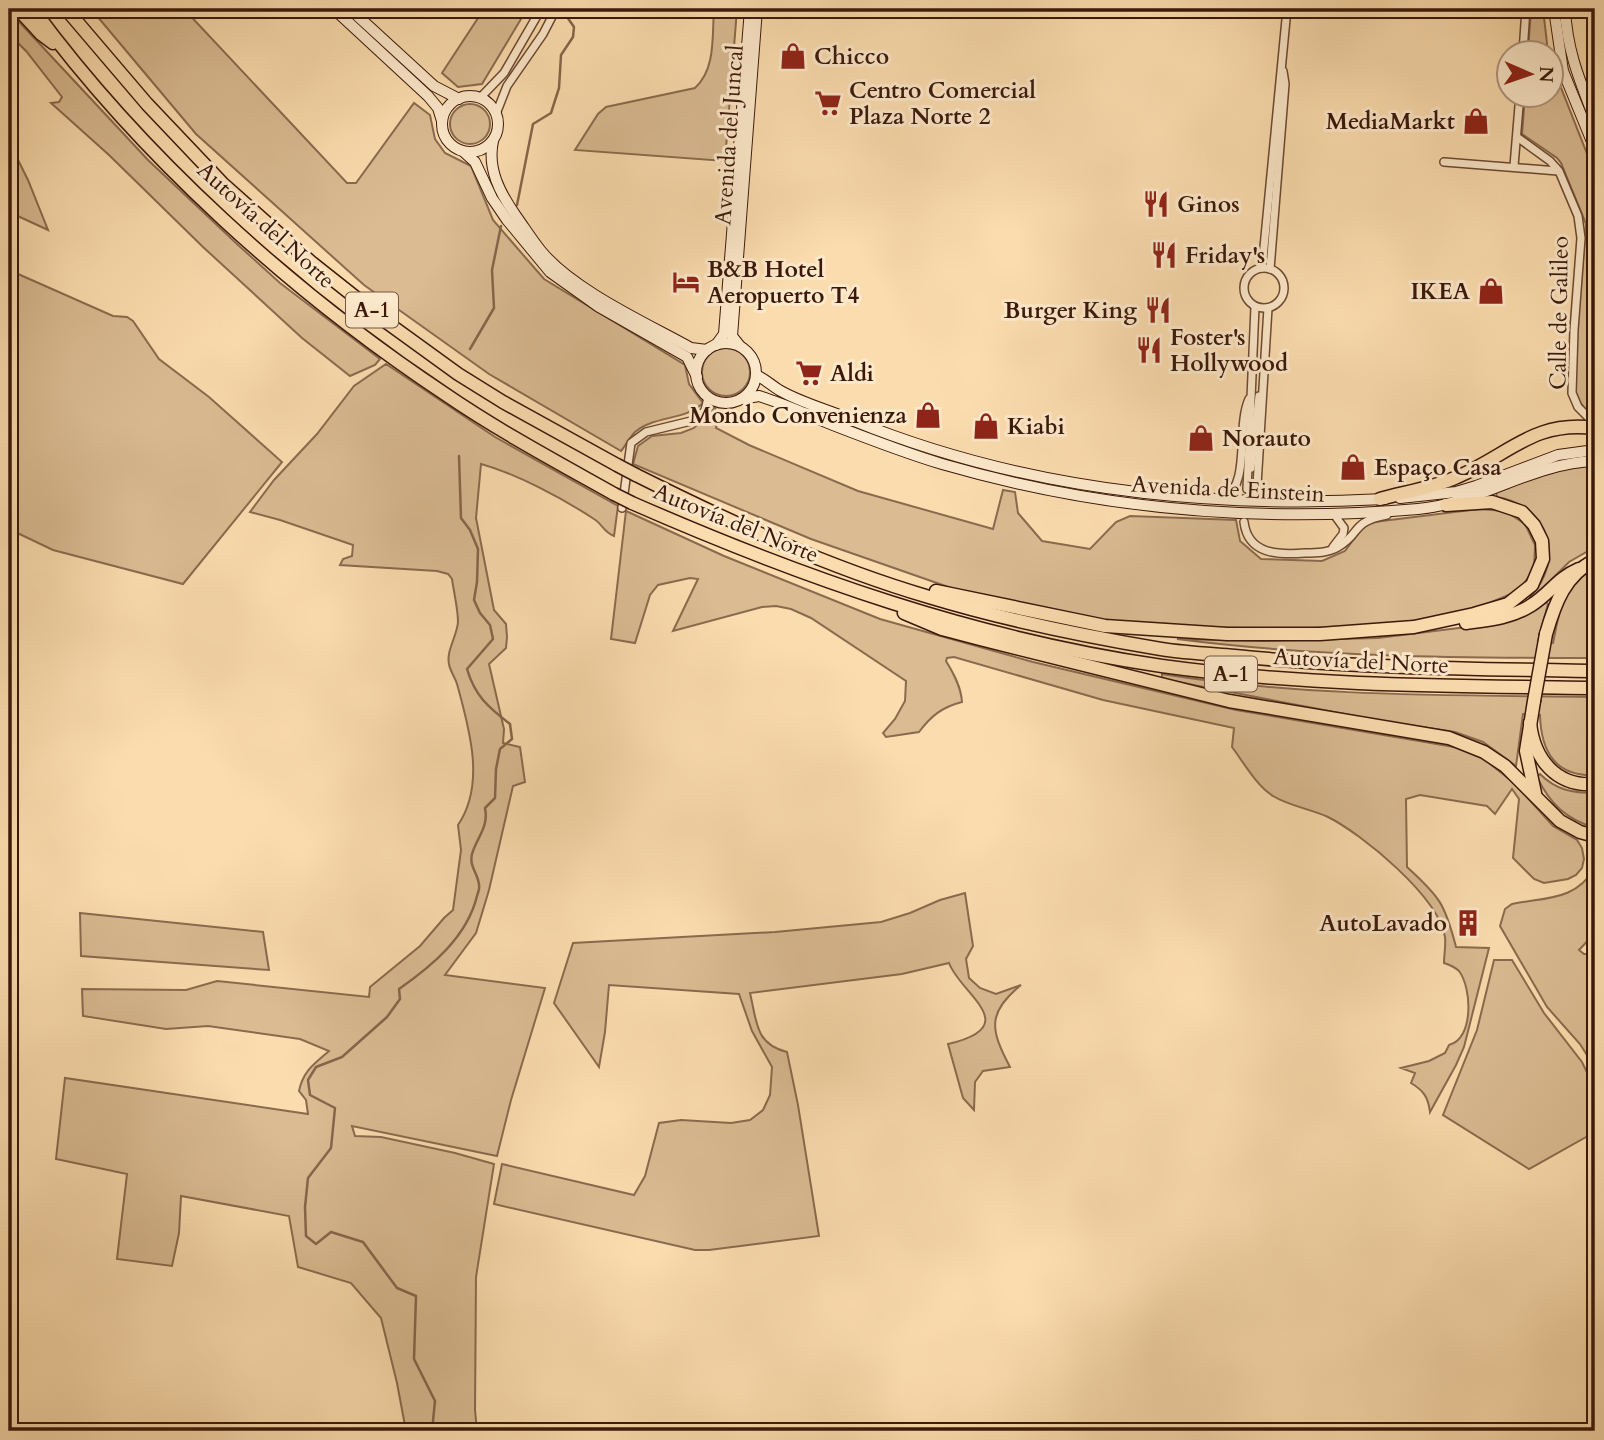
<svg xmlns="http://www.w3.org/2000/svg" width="1604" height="1440" viewBox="0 0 1604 1440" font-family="Cardo,serif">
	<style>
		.green { fill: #dabb92; stroke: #8a6a4e; stroke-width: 2 }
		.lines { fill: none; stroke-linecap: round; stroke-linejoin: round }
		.stream { stroke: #87654b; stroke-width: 2.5 }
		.street-casing { stroke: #6b4933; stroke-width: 10 }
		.secondary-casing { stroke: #3b180a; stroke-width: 12 }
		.highway-casing { stroke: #3b180a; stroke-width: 15 }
		.street { stroke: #fce8ca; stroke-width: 7 }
		.secondary { stroke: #fce8ca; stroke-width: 10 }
		.highway { stroke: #fbdcae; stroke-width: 12 }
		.highway-bridge-casing { stroke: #3b180a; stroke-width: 15; stroke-linecap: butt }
		.highway-bridge { stroke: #fbdcae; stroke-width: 12 }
		.labels { text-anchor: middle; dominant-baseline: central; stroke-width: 6; stroke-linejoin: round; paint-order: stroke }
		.shield { fill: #fce8ca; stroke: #755644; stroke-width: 2 }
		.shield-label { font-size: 21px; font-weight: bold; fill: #3b180a }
		.poi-label { font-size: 23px; font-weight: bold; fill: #3b180a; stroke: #fce8ca; text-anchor: start }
		.street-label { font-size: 23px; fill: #3b180a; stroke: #fce8ca }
	</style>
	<rect width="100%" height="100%" fill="#fbdcae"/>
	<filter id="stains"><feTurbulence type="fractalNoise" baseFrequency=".00286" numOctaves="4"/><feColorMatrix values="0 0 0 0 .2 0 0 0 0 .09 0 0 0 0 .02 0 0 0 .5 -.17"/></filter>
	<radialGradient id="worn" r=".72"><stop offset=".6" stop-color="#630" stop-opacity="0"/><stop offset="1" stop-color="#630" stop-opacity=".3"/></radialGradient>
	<g class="green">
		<path d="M91,9H184L347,183H356L414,103L430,115L435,139L445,153L471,166L493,220L544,279L685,365L689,384L703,403C685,421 655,415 635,432C630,437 626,445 621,451L489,374L364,285L196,134Z"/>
		<path d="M481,9H527L482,84L458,87L442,73L478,18Z"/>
		<path d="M714,9H737L725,161L575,150L598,114L606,107L695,88C716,69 712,36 714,9Z"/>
		<path d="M1531,9H1543L1548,52H1528Z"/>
		<path d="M9,11L148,160L237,244L280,283L380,359L375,365L350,376L302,338L203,247L109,155L51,103L59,102L62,97L26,51L9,34Z"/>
		<path d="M1552,65L1595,174V418L1591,417L1580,402L1575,391L1577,331L1586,224L1561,163L1557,158L1522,134L1525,95L1552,94Z"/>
		<circle cx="470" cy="124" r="20"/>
		<path d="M9,142L28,180L48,230L9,212Z"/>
		<path d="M9,270L113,316L127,317L133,321L159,359L209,397L282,462L183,584L53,550L9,529Z"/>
		<circle cx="726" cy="372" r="24"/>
		<path d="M386,364L495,437L618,506L614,536C604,532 602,524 594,519C562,498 517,474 481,464L476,518L494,610L506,624L507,637L506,648L489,664L504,729L503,743L520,747L525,782L513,786L489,890L476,933L445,975L545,988L511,1100L497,1156L352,1126L355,1136L381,1137L455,1153L494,1164L476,1277L475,1410L477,1431H406L397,1383L381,1318L351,1283L298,1267L289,1216L181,1196L179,1233L172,1266L117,1259L127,1174L56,1159L65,1078L308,1114L306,1100L299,1091C303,1071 314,1064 329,1051L300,1039L208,1026L166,1029L83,1016L82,989L186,990L217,981L369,997L370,987L420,946L444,918L453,910L461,850L458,825C486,784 469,728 457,684C455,677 450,671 449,664C446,651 457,636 458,622C458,609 454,593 452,579L448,574L437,571L340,565L343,559L352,556L353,545L280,520L250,512L274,480L317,434L354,386Z"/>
		<path d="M715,407L718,417L716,428L749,445L858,491L993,529L1003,490L1015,492L1018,513L1042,541L1090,549L1116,522L1130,516L1236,520L1240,541L1261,559L1322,561L1345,551L1366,523L1479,509L1505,511L1525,524L1535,545L1534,570L1518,591L1480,607L1405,623L1294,629L1133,626L977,597L811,539L633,464L638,446L652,436L681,433L694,428Z"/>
		<path d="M1584,465H1595V547L1569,562L1532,599L1530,597C1566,559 1549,506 1497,497L1496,492L1550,472Z"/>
		<path d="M626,511L724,556L880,619L1033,662L1236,710L1460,748L1484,759L1514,783L1553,826L1577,840L1582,848L1584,859L1582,868L1576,875L1568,879L1544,883L1534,879L1513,858L1519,799L1512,789L1495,814L1487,806L1420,795L1406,799L1407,867C1440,897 1445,904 1456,947L1489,948L1464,1047L1456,1065L1430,1112C1428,1097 1424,1091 1411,1083L1415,1073L1401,1068L1429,1061L1445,1053L1449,1045C1474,1039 1472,988 1459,971C1455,967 1450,965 1444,963C1444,955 1446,945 1445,937C1439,897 1362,834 1328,817C1311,809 1289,806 1273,796C1256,785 1244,763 1232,747L1234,728L1103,700L954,657L947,658L946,661C954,674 961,687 962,702C942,707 931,716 919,732L886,737L883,733L895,719L905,701L906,681L811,618L791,609L776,606L762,607L673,631L698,579L690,578L658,585L650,595L635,643L611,639Z"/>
		<path d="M1595,566V658C1455,658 1316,657 1177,639L1265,641L1378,638L1491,624L1545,601L1548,604L1538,641L1553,643C1560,609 1562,584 1595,566Z"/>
		<path d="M1162,674C1305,697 1451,695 1595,697V775C1555,777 1541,751 1540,715L1523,714L1516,766L1483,742L1455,732L1376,720L1162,679Z"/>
		<path d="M1540,774C1556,790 1572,793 1595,793V828C1566,819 1550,804 1537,777Z"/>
		<path d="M1595,868V933L1579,950L1584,954H1595V1068L1580,1044L1547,1007L1500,926L1505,909L1512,904C1546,897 1575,901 1595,868Z"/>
		<path d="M965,893L973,946L966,959L969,978L980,988L996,994L1021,985C987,1013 990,1029 1010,1067L983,1071L975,1082L974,1110L963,1098L948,1044C1025,1026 961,995 949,963L902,974L750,993C757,1022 755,1044 787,1052L798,1105L819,1236L709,1250H695L494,1204L502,1164L634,1195L645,1176L659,1123L681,1120L731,1123L750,1120L763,1110L770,1095L772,1067L752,1031L739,994L609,985L605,1032L599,1067L554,1003L573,943L775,932L881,922L910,913L940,900Z"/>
		<path d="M80,913L263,932L269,970L81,956Z"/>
		<path d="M1494,960H1512L1544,1013L1582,1062L1595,1089V1132L1529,1169L1443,1115L1477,1030Z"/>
	</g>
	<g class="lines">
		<g class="stream">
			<path d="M517,205L533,124L551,113L559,88L561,55L573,37L574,27L565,14"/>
			<path d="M470,349L494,308L492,270L501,226"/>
			<path d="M432,1431L435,1401L414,1359L416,1296L397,1288L363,1242L331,1232L316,1244L306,1236L305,1207L308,1178L331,1148L335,1108L310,1095L308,1080L316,1067L342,1057L387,1017L400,999L399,989C432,966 467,937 477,896C478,892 480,889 479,885C478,873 469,867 472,854C477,837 489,827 485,808L495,798L496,769L500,749L512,739L510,724C488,707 475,696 467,669L493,639L490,625L480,613L474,600L477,582L478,549L470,530L461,518L459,456"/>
		</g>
		<defs>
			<g id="street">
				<path d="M1523,52L1526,9"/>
				<path d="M480,98L504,73L541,9"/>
				<path d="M496,114L507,86L543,34L556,9"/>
				<path d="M1517,137L1550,161L1559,171L1578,216L1581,238L1574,330L1572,393L1578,407L1595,424"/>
				<path d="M1444,162L1558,171"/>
				<path d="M1514,166L1520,94"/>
				<path d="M1262,268L1287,9"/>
				<circle cx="1264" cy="288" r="20"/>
				<path d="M1270,269L1285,84L1283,71"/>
				<path d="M1251,468L1259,396"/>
				<path d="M1247,489L1255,307"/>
				<path d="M1224,499C1251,483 1236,427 1249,399"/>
				<path d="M1267,500L1258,491L1257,485L1268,308"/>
				<path d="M622,508L631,443L646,432L691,421L705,411L708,397"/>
				<path d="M1244,522C1248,555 1279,555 1305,553C1316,553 1328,553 1338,547C1362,533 1350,522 1387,515"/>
				<path d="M1333,547L1343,534L1344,528L1333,513"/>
			</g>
			<g id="secondary">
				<path d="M334,9L428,96L438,108L442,121"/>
				<path d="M350,9L434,86L459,99"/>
				<path d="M1554,9L1563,71L1595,149"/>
				<path d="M1565,9C1567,51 1580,81 1595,120"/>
				<circle cx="470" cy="124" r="28"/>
				<path d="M493,141C487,169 500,193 516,216C524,227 532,240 541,251C573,290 646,323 691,348L707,350"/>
				<path d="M464,152L475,162L492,198L507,220L550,272L599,307L687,357L697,377"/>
				<circle cx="726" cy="373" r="30"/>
				<path d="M716,345L724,334L750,9"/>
				<path d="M740,346L732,336L757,9"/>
				<path d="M756,375C765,379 771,385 779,390C801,403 829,410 852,420C1021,489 1204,509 1385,499"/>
				<path d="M741,399L759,396C785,404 808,415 833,425C869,439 905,453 942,464C1097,509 1258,523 1418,509C1481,503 1532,463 1595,461"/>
				<path d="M1400,498L1456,492L1476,486L1558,455L1595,450"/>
			</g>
			<g id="highway">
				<path d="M18,9L41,34L53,43"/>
				<path d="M33,9C141,156 293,293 445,394C499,431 557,462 614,494"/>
				<path d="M66,9L147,104L222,183L312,263L389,324L458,374L503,402L617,465"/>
				<path d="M636,475C730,522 827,567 929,597C1005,620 1083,636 1161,649C1186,653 1211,654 1235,656C1355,668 1475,669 1595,671"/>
				<path d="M1380,499C1405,492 1433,488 1457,477C1509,455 1533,420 1595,428"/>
				<path d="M632,503C803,578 976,639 1162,666C1306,686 1450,686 1595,688"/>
				<path d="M936,591L1105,626L1227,634H1320L1414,627L1474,614L1508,604L1532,585L1543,559L1542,541L1534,525L1522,512L1492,502L1446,505"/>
				<path d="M904,613L942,629L980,639L1229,701L1449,738L1484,752L1505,766L1560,821L1580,832L1595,836"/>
				<path d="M1466,623C1488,620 1511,618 1530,606C1550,594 1556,579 1579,569"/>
				<path d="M1546,634C1555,603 1565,575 1595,560"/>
				<path d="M1534,701L1526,751L1535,793"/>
				<path d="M1530,723C1534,759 1556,787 1595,784"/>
			</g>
		</defs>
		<use href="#street" class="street-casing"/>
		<use href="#secondary" class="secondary-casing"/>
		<use href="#highway" class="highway-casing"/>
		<use href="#street" class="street"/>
		<use href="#secondary" class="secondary"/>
		<use href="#highway" class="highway"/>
		<defs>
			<g id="highway-bridge">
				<path d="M617,465L636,475"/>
				<path d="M614,494L632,503"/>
				<path d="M1534,701L1546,634"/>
			</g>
		</defs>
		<use href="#highway-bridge" class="highway-bridge-casing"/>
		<use href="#highway-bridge" class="highway-bridge"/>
	</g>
	<defs>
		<symbol id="shop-bare" viewBox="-9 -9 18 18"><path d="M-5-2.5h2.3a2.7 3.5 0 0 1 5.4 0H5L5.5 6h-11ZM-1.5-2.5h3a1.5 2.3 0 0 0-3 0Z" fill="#8f2418" stroke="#fce8ca" stroke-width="2.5" paint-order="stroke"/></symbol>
		<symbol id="supermarket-bare" viewBox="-9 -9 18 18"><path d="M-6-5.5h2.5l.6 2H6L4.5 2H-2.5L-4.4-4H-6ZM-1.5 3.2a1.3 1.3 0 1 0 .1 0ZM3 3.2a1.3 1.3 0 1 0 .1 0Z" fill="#8f2418" stroke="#fce8ca" stroke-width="2.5" paint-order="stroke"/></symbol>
		<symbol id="restaurant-bare" viewBox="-9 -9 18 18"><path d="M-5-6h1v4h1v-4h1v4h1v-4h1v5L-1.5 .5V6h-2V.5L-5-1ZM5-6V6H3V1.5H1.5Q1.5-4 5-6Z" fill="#8f2418" stroke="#fce8ca" stroke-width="2.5" paint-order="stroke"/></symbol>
		<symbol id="hotel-bare" viewBox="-9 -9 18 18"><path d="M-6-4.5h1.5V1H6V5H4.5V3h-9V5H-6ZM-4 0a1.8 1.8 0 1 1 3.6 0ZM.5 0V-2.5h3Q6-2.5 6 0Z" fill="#8f2418" stroke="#fce8ca" stroke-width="2.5" paint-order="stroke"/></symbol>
		<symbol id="building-bare" viewBox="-9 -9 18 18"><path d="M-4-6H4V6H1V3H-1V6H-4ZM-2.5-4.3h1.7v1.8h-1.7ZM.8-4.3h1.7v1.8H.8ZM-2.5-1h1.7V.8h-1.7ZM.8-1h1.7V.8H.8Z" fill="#8f2418" stroke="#fce8ca" stroke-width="2.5" paint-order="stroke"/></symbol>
	</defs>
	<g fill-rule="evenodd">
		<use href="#shop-bare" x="774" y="37" width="38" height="38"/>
		<use href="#supermarket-bare" x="809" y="84" width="38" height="38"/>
		<use href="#shop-bare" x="1457" y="102" width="38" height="38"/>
		<use href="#restaurant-bare" x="1137" y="185" width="38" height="38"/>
		<use href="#restaurant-bare" x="1145" y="236" width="38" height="38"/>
		<use href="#hotel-bare" x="667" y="263" width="38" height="38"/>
		<use href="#shop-bare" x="1472" y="272" width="38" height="38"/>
		<use href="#restaurant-bare" x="1139" y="291" width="38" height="38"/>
		<use href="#restaurant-bare" x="1130" y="331" width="38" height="38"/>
		<use href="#supermarket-bare" x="790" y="354" width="38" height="38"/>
		<use href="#shop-bare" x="909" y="396" width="38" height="38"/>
		<use href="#shop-bare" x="967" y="407" width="38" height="38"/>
		<use href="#shop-bare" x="1182" y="419" width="38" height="38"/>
		<use href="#shop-bare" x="1334" y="448" width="38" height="38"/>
		<use href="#building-bare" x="1449" y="904" width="38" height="38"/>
	</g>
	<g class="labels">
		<g class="shield">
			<rect x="346" y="292.5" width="52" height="35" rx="5"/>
			<rect x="1205" y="656.5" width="52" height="35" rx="5"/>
		</g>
		<g class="shield-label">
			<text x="372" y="310">A-1</text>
			<text x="1231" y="674">A-1</text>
		</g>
		<g class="poi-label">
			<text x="814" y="56">Chicco</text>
			<text x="849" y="90">Centro Comercial<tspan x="849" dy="26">Plaza Norte 2</tspan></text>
			<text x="1455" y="121" text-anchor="end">MediaMarkt</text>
			<text x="1177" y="204">Ginos</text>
			<text x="1185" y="255">Friday's</text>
			<text x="707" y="269">B&amp;B Hotel<tspan x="707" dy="26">Aeropuerto T4</tspan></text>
			<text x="1470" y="291" text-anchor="end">IKEA</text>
			<text x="1137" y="310" text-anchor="end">Burger King</text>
			<text x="1170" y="337">Foster's<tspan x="1170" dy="26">Hollywood</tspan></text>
			<text x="830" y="373">Aldi</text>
			<text x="907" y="415" text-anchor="end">Mondo Convenienza</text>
			<text x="1007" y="426">Kiabi</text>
			<text x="1222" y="438">Norauto</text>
			<text x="1374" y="467">Espaço Casa</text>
			<text x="1447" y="923" text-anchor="end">AutoLavado</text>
		</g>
		<g class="street-label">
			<text transform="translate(729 135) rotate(-86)">Avenida del Juncal</text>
			<text transform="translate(266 225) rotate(42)">Autovía del Norte</text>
			<text transform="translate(1559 313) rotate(-89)">Calle de Galileo</text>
			<text transform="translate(1228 489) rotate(3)">Avenida de Einstein</text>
			<text transform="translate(736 523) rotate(22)">Autovía del Norte</text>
			<text transform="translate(1361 661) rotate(3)">Autovía del Norte</text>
		</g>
	</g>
	<rect width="1604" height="1440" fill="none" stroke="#fbdcae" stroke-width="35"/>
	<rect x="10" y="10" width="1583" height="1419" fill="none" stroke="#3b180a" stroke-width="3.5"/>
	<rect x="18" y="18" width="1569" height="1405" fill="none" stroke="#3b180a" stroke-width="2"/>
	<g transform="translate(1530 74) rotate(92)"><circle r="33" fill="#fce8ca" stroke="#af957d" stroke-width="2"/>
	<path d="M0-5L12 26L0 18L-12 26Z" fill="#8f2418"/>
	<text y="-10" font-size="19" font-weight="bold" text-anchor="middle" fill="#3b180a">N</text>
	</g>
	<rect width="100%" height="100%" filter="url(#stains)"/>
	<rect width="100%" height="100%" fill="url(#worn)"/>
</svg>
